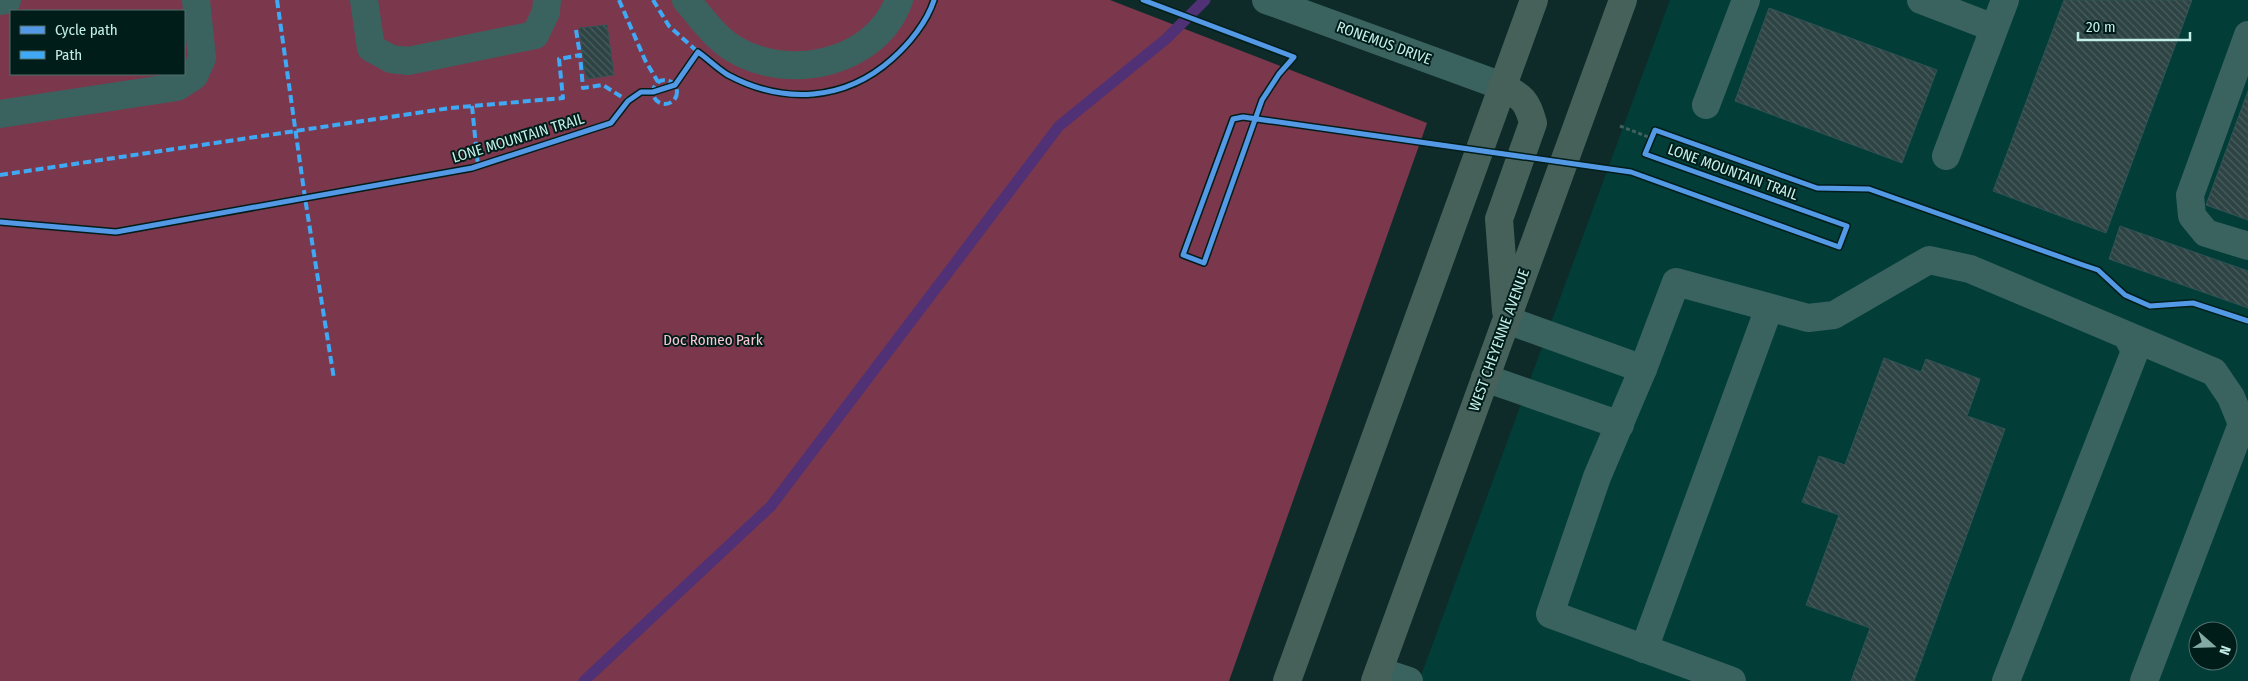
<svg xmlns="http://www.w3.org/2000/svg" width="2248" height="681" viewBox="0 0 2248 681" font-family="'Fira Sans Condensed',sans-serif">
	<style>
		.built { fill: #023d38; fill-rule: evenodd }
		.park { fill: #7b384c; fill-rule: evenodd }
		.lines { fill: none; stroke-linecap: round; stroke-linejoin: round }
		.stream { stroke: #513175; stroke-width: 11 }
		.building { fill: url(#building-back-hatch); stroke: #325355 }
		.path { stroke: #41605e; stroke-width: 3; stroke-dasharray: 4 2.5; stroke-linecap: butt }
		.minor { stroke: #3a6360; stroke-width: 28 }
		.major { stroke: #46615a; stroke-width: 28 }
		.quiet { stroke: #3fa9f5; stroke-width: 4; stroke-dasharray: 8 4; stroke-linecap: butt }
		.cycleway-casing { stroke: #011d1a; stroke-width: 8 }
		.cycleway { stroke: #5399e6; stroke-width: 5 }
		.labels { text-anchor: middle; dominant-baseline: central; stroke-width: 4; stroke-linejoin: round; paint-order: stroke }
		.street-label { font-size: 15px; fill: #c4efe9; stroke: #011d1a }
		.park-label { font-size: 15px; fill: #fbc6d0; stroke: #011d1a }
	</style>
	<defs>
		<pattern id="building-back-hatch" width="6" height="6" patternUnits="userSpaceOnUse" patternTransform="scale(1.25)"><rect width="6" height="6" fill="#2d4344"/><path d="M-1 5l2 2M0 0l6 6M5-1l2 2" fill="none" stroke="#4a5e5f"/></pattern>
	</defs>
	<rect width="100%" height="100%" fill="#0e2b2a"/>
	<path class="built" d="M1670,0H2248V681H1419ZM2198,631H2228V661H2198Z"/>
	<path class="park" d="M0,0H1110L1427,123L1229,681H0ZM11,11H184V74H11Z"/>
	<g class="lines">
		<path class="stream" d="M584,681L771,506L1059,126L1166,39L1205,0"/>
	</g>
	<g class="building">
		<path d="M2064,0H2192L2106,233L1993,191Z"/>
		<path d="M1769,8L1937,70L1902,163L1735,101Z"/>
		<path d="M607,25L614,75L586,79L579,28Z"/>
		<path d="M2248,91V220L2206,205Z"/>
		<path d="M2120,226L2248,271V308L2109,259Z"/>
		<path d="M1884,358L1921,372L1926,359L1980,379L1967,416L2005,429L1914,681H1851L1870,628L1806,605L1839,515L1802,502L1819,456L1845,465Z"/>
	</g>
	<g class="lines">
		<path class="path" d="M1620,126L1651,138"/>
		<g class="minor">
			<path d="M364,0L371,48L391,59L408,61L535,35L546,12L547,0"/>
			<path d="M686,0C701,17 715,38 734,49C789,82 876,64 899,0"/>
			<path d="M1266,0L1502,86"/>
			<path d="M1921,0L1994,28"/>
			<path d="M0,1L7,0"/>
			<path d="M2248,35L2190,195L2192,216L2206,233L2248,246"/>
			<path d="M1706,105L1746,0"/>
			<path d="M0,114L177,87L194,76L202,58L196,0"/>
			<path d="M1946,156L2005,0"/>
			<path d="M1507,320L1643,369"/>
			<path d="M1485,378L1620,425"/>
			<path d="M1644,649L1769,308"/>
			<path d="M1379,671L1409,681"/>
			<path d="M1732,681L1550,614L1597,477L1643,369L1676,282L1808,318L1834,315L1929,260L1970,269L2214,372L2231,397L2242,424L2144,681"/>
			<path d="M2006,681L2135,351L2127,336"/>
		</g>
		<g class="major">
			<path d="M1502,86C1522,97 1527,100 1533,123L1499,219L1506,311"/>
			<path d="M1287,681L1534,0"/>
			<path d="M1375,681L1623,0"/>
		</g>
		<g class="quiet">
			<path d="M277,0L305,198L334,379"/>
			<path d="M619,0L645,60L658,82"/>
			<path d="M653,0L669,26L698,52"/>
			<path d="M576,30L580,55"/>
			<circle cx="665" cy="92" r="12"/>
			<path d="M472,106L478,166"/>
			<path d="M0,175L450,108L563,98L559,59L580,55L583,88L603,85L628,101"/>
		</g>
		<defs>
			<g id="cycleway">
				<path d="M1143,0L1294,57L1279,74L1262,100L1204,263L1183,255L1233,119L1243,117L1631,172L1839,247L1847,226L1645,154L1655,130L1817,188L1869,189L2083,265L2098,270L2125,295L2150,306L2193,303L2248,321"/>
				<path d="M0,222L116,232L472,168L611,123L628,101L641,92H653L675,85L698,52C708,59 718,69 728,75C784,105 845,101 892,59C909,44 927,22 934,0"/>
			</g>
		</defs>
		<use href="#cycleway" class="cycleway-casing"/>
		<use href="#cycleway" class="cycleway"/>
	</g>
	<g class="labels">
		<g class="street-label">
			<text transform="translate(1384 43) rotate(20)">RONEMUS DRIVE</text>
			<text transform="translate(518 138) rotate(-17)">LONE MOUNTAIN TRAIL</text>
			<text transform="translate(1733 172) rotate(20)">LONE MOUNTAIN TRAIL</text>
			<text transform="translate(1499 340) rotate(-70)">WEST CHEYENNE AVENUE</text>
		</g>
		<g class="park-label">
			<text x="713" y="340">Doc Romeo Park</text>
		</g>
	</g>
	<rect x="10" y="10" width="175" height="65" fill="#011d1a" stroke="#4f716d"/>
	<rect x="20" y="26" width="25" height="8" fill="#5399e6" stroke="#4f716d"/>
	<text x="55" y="35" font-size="15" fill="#c4efe9">Cycle path</text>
	<rect x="20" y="51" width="25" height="8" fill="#3fa9f5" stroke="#4f716d"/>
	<text x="55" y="60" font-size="15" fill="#c4efe9">Path</text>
	<g transform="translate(2213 646) rotate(110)"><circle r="24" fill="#011d1a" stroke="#4f716d"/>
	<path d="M0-4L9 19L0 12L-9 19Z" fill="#84aaa6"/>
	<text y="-8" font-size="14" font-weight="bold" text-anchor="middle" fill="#c4efe9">N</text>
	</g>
	<path d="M2078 32v8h112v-8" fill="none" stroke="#c4efe9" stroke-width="2.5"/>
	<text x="2086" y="32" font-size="15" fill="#c4efe9" stroke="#011d1a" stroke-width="4" paint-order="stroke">20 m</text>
</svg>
